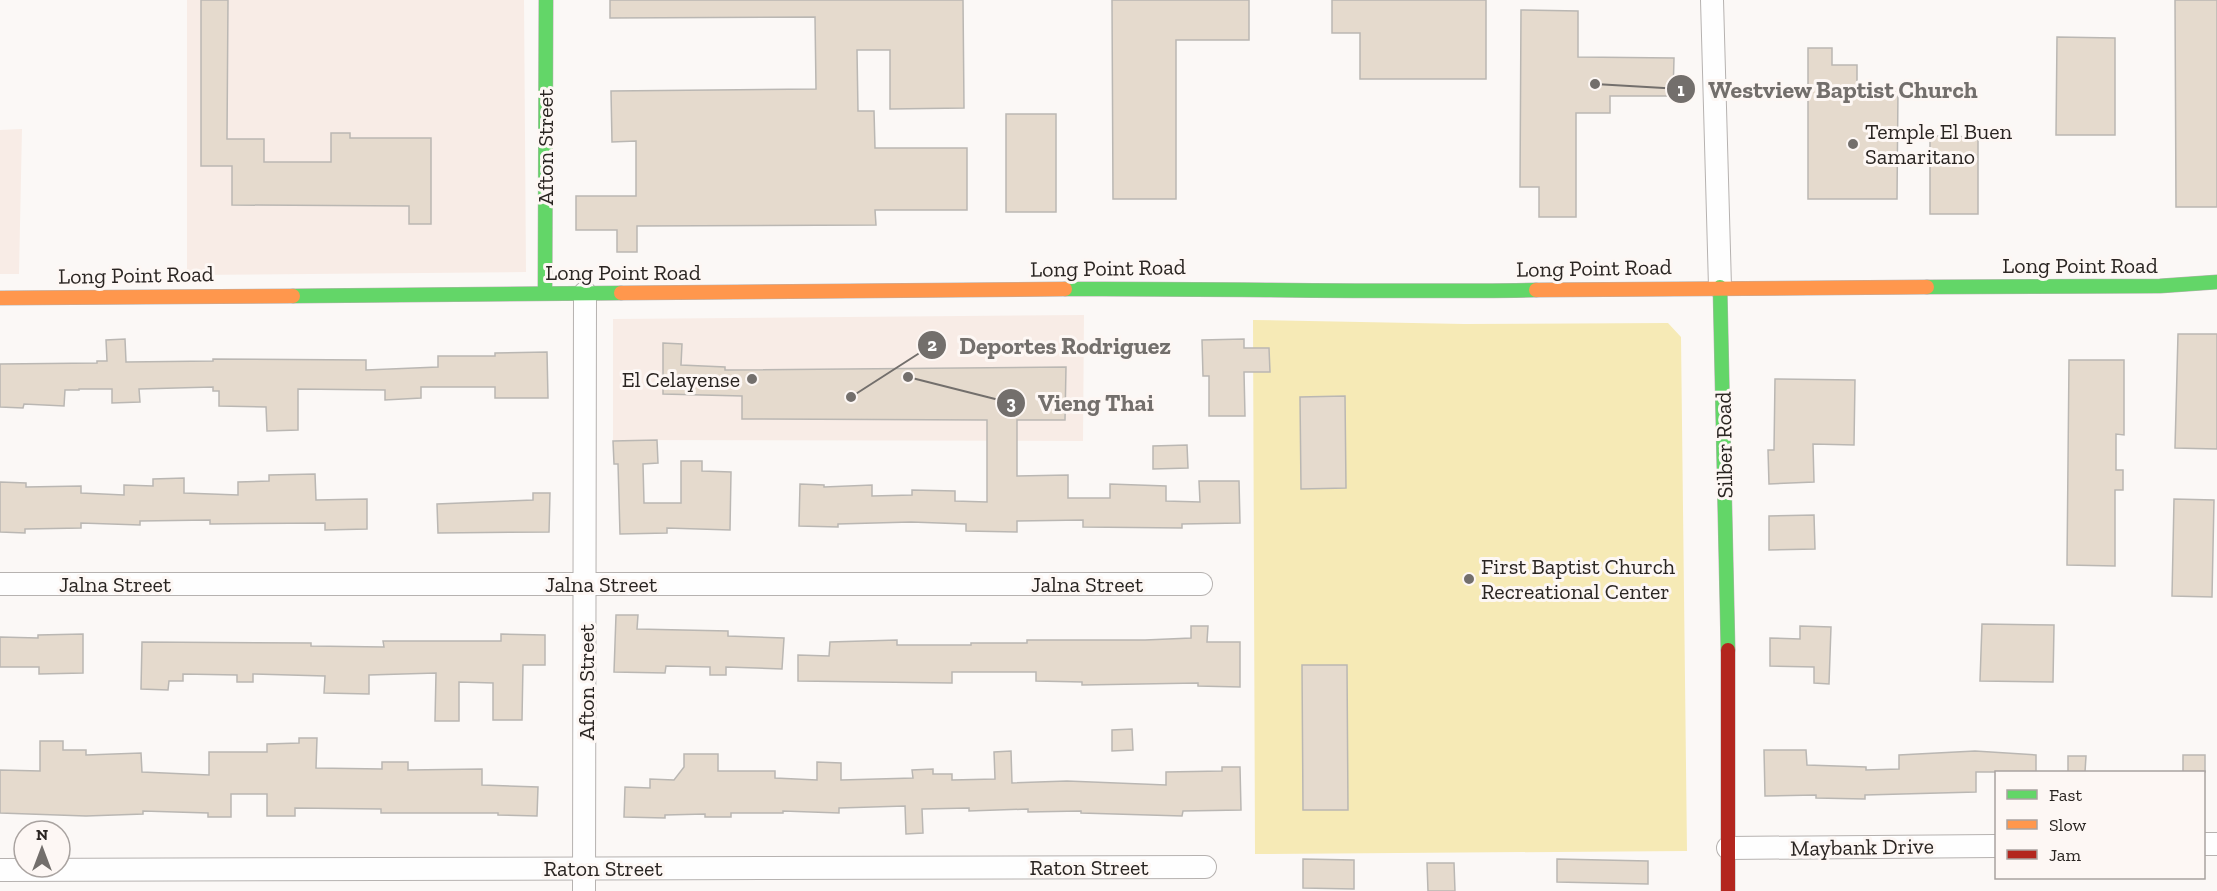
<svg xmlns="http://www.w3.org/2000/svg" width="2217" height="891" viewBox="0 0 2217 891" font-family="'Zilla Slab',serif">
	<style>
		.built { fill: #f8ece6 }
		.green { fill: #f6eab6 }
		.building { fill: #e5dacd; stroke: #bab7b3; stroke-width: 1.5 }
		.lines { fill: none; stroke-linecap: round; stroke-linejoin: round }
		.street-casing { stroke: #b6b2b0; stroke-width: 24 }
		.fast-casing { stroke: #b6b2b0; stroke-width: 15 }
		.slow-casing { stroke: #b6b2b0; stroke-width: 15 }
		.jam-casing { stroke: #b6b2b0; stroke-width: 15 }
		.street { stroke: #fefefe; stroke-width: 22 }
		.fast { stroke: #63d668; stroke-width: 14 }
		.slow { stroke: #ff974d; stroke-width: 14 }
		.jam { stroke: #b3261e; stroke-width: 14 }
		.poi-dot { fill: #736f6c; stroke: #fdf7f4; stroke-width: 2 }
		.labels { text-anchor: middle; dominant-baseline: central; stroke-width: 6; stroke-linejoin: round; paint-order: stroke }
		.poi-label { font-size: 22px; fill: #2a2522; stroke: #fdf7f4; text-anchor: start }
		.street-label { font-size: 22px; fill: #2a2522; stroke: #fdf7f4 }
		.leader { fill: none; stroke: #736f6c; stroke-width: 2 }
		.callout-dot { fill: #736f6c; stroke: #fdf7f4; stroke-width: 2 }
		.mark-label { font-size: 18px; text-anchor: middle; font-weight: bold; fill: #fff }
		.callout-label { font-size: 24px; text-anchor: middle; font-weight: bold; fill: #736f6c; stroke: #fdf7f4; stroke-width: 6; stroke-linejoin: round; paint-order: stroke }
	</style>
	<rect width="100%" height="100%" fill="#fbf8f6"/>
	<g class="built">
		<path d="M187,0H524L526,272L187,275Z"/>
		<path d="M22,129L19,274H0V130Z"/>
		<path d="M1084,315L1083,441L613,440V319Z"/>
	</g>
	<path class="green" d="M1253,320L1464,324L1668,323L1681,337L1687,851L1255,854Z"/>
	<g class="building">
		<path d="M201,0H228L227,139H264V162H331V133H350V138H431V224H409V206L232,205V166H201Z"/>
		<path d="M610,0H963L964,108L890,109V50H857L858,111H874L875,148H967V210H875L876,225L637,226V252H617V230H576V196H636V141L612,142L611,91L816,89L815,17L610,18Z"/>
		<path d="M1112,0H1249V40H1176V199H1113Z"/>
		<path d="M1332,0H1486V79H1360V33H1332Z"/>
		<path d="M2175,0H2217V207H2176Z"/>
		<path d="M1521,10L1578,11V57L1674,58L1673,96H1610V113H1576V217H1539V187H1520Z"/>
		<path d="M2057,37L2115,38V135H2056Z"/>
		<path d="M1808,48H1832V65H1857V89H1898L1897,199H1808Z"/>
		<rect x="1006" y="114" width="50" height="98"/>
		<path d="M1930,136L1978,137V214H1930Z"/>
		<path d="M2178,334H2217V449L2175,448Z"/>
		<path d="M125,339L126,362L213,361V359L366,360V370L438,367V356H495V353L547,352L548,398H495V387H421V398L385,400V390L298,389V430L267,431L266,407L219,406V391H213V387L139,389L140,402L112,403V389H79V390H65L64,406L24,404L23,408L0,407V364L97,363V361H107L106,340Z"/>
		<path d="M1244,339V348H1269L1270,372H1244L1245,416H1209V376H1203L1202,340Z"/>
		<path d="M663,343L682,344L681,365L725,367V370L1066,367L1065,420H1017V476L1068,475V498H1110V484L1166,486V501L1200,502L1199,481H1239L1240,523L1182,524V528L1083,527V520L1017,521V532L966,531V524L911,522L838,524V527L799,526L800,484L824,485V487L872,485V496L912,495V490L955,491V501L987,502V420L742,419V396L663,394Z"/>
		<path d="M2069,360H2124V435L2116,434V470H2123V490H2115V566L2067,565Z"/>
		<path d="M1775,379L1855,380L1854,445L1813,444L1814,482L1769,484L1768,450H1774Z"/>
		<path d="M1345,396L1346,488L1301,489L1300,397Z"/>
		<path d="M657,440L658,463L643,464L644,503H681V461H702V471L731,472L730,530L667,528V533L620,534L618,464H614L613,441Z"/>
		<path d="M1187,445L1188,468L1153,469V446Z"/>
		<path d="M315,474L316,500L367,499V529L325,530V523L210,524V520L140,521V525L81,523V528L25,529V533L0,532V482L26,483V487L81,486V493L124,495V485L153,486V479L184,478V493L238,495V482L269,481V475Z"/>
		<path d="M533,493H550L549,532L438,533L437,504L533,500Z"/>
		<path d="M2174,499L2214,500L2212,597L2172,596Z"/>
		<path d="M1814,515L1815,549L1769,550V516Z"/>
		<path d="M616,615H638L637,629L728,631V636L784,638L782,669L726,667V675H710V667L666,666L665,673L614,672Z"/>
		<path d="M1982,624L2054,625L2053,682L1980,681Z"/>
		<path d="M1191,626H1208L1207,642H1240V687L1198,686V683L1082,685V682L1036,681V672H952V683L798,681V655L829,656L830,642L897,640V645H971V643H1027V640H1145L1191,638Z"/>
		<path d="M1800,626L1831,627L1829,684L1814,683V667L1770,666V638L1800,639Z"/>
		<path d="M83,634V673L39,674V667H0V637L38,638V635Z"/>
		<path d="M501,634L545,635V665H523L522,720H493V683L459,682V721H435L436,673L369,675V694L324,693L325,676L253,674V682H237V675L183,674V681H169L168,690L141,689L142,642L311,643V646L384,647L383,641H501Z"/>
		<path d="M1302,665H1347L1348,810H1303Z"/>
		<path d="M1132,729L1133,750L1112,751V730Z"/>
		<path d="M299,738H317L316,768L382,769V762H408V770L482,769V785L538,787L537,816L498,815V813H381V809L295,808V816H267V794H231V817H208V813L143,811V814L86,816L0,813V770L40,771V741H63V750H86V755L141,753L142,772L209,775V752H267V744L299,743Z"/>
		<path d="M1764,750H1806L1807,765L1866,767V770L1899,769V755L1975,751L2036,755V772H1976V792L1865,795V799L1816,798V795L1765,796Z"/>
		<path d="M1011,751L1012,783L1067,781L1166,785V772L1222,771V767H1240L1241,810L1183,811L1182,816L1081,813V811L1028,812V809L969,811V808L922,809L923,833L906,834L905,806L839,808V813L783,811V813H731V817H705V814L665,815V818L624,817L625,787L650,788V779L674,780L684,767V754H718V771H775V778L817,780V762L841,763V780L913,778L912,770L933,769V774H952V780L995,779L994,752Z"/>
		<rect x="2183" y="755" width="22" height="17"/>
		<path d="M2068,756H2086L2085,772H2068Z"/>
		<path d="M1303,859L1354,860V889L1303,888Z"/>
		<path d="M1557,859L1648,861V884L1557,882Z"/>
		<path d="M1427,863H1454L1455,891H1428Z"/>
	</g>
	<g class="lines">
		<defs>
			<g id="street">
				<path d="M1712,0L1720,287"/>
				<path d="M0,584H1201"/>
				<path d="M2204,844H2217"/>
				<path d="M1728,848L1996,846"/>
				<path d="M0,870L1205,867"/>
				<path d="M584,891L585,293"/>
			</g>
			<g id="fast">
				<path d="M1720,287L1728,650"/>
				<path d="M1927,287L2160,286L2217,282"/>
				<path d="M1065,289C1222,288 1379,293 1536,290"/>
				<path d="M545,293L546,0"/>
				<path d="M293,296L621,293"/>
			</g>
			<g id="slow">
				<path d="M1536,290L1927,287"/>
				<path d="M621,293L1065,289"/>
				<path d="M0,298L293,296"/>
			</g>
			<path id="jam" d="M1728,650V891"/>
		</defs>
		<use href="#street" class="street-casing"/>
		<use href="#fast" class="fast-casing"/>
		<use href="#slow" class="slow-casing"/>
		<use href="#jam" class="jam-casing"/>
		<use href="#street" class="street"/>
		<use href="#fast" class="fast"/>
		<use href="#slow" class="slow"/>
		<use href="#jam" class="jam"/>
	</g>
	<g class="poi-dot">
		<circle cx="1853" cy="144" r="6"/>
		<circle cx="752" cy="379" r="6"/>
		<circle cx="1469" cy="579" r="6"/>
	</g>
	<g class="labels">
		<g class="poi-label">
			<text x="1865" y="131">Temple El Buen<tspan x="1865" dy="25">Samaritano</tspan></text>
			<text x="740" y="379" text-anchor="end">El Celayense</text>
			<text x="1481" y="566">First Baptist Church<tspan x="1481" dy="25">Recreational Center</tspan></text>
		</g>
		<g class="street-label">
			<text transform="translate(545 147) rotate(-90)">Afton Street</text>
			<text x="2080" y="265">Long Point Road</text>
			<text transform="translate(1108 268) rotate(-1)">Long Point Road</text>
			<text transform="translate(1594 268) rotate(-1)">Long Point Road</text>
			<text x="623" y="272">Long Point Road</text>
			<text transform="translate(136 275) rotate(-1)">Long Point Road</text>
			<text transform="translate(1724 445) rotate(-91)">Silber Road</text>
			<text x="115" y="584">Jalna Street</text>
			<text x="601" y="584">Jalna Street</text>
			<text x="1087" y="584">Jalna Street</text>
			<text transform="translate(586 682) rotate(-90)">Afton Street</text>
			<text transform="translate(1862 847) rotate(-1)">Maybank Drive</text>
			<text x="1089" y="867">Raton Street</text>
			<text x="603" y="868">Raton Street</text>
		</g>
	</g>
	<path class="leader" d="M1595 84L1681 89M851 397L932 345M908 377L1011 403"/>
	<g class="callout-dot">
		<circle cx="1595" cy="84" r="6"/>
		<circle cx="851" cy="397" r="6"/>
		<circle cx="908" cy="377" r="6"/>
		<circle cx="1681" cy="89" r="15"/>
		<circle cx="932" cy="345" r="15"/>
		<circle cx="1011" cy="403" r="15"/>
	</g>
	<g class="mark-label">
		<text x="1681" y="96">1</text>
		<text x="932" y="351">2</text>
		<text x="1011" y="409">3</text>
	</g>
	<g class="callout-label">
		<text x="1843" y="98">Westview Baptist Church</text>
		<text x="1065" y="354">Deportes Rodriguez</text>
		<text x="1096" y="411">Vieng Thai</text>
	</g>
	<rect x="1995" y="771" width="210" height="108" fill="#fdf7f4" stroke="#a9a3a0" stroke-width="1.5"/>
	<rect x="2007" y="790" width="30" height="9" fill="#63d668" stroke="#a9a3a0" stroke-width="1.5"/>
	<text x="2049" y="801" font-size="18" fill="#2a2522">Fast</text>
	<rect x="2007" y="820" width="30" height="9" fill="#ff974d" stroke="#a9a3a0" stroke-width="1.5"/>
	<text x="2049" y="831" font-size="18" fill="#2a2522">Slow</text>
	<rect x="2007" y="850" width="30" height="9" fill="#b3261e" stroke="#a9a3a0" stroke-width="1.5"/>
	<text x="2049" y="861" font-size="18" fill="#2a2522">Jam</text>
	<g transform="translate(42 849)"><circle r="28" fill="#fdf7f4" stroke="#a9a3a0" stroke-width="1.5"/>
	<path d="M0-4.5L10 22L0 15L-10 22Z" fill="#736f6c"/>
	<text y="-9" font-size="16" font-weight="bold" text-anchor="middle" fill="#2a2522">N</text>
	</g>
</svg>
